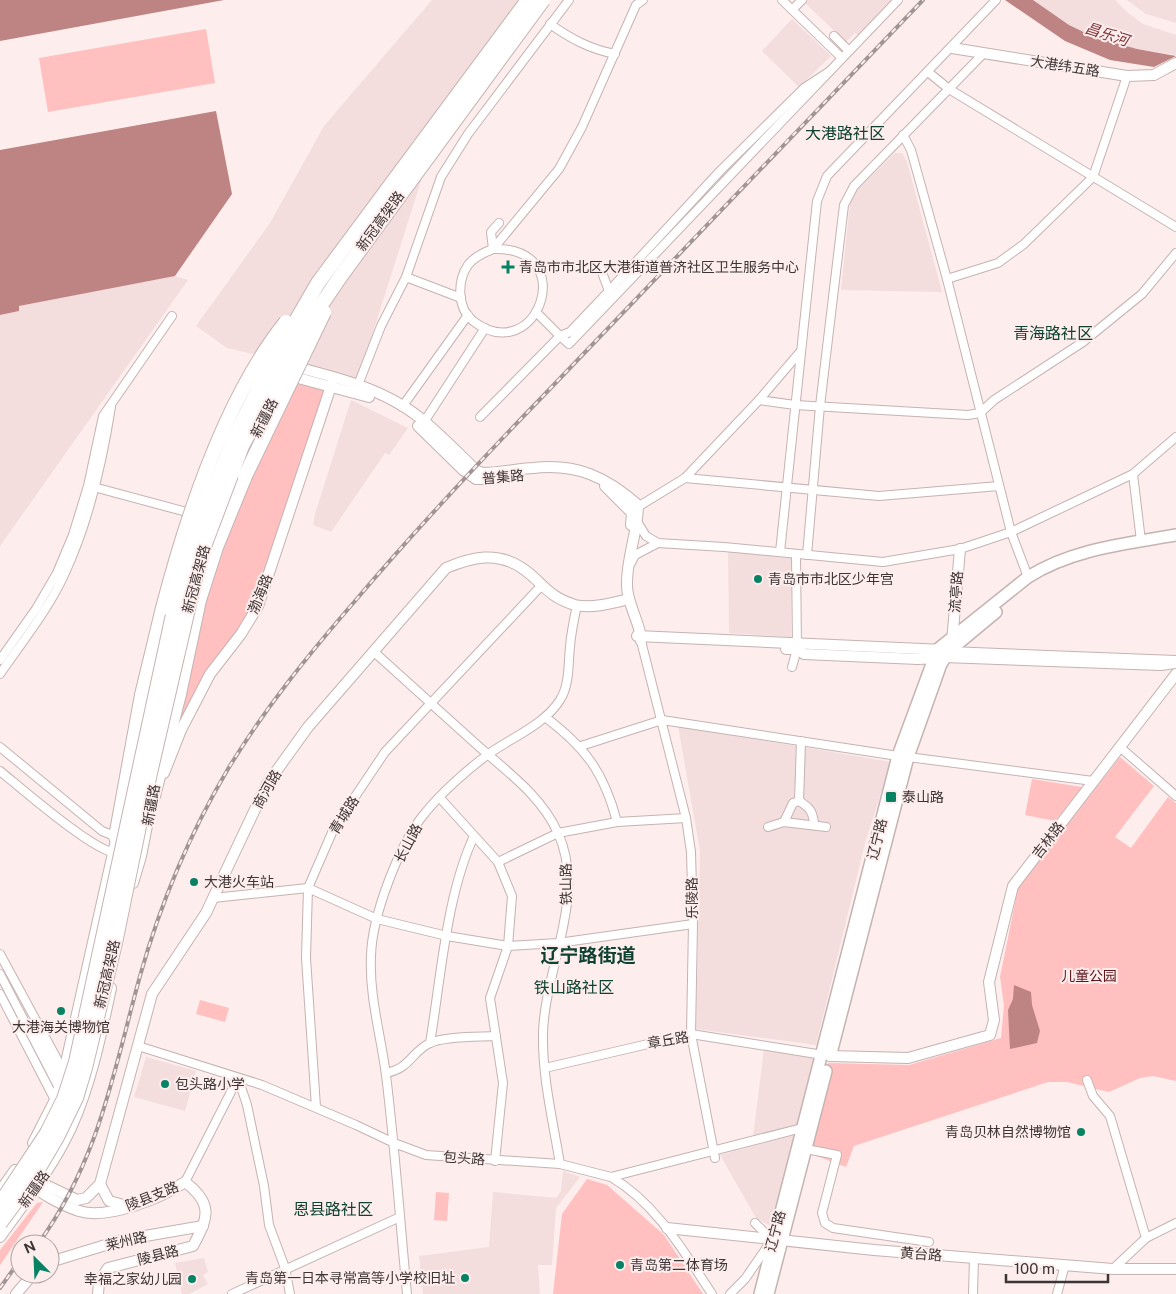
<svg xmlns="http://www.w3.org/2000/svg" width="1176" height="1294" viewBox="0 0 1176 1294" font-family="'Public Sans','Noto Sans SC',sans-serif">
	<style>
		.built { fill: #f3dddd }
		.green { fill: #ffc0bf }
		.water { fill: #be8383 }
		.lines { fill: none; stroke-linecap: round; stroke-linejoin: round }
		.street-casing { stroke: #c5b3b2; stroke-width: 10 }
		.secondary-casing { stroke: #c5b3b2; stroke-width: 12 }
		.primary-casing { stroke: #c5b3b2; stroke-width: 14 }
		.highway-casing { stroke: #c5b3b2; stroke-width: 16 }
		.street { stroke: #fff; stroke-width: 8 }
		.secondary { stroke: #fff; stroke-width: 10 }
		.primary { stroke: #fff; stroke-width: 11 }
		.highway { stroke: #fff; stroke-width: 14 }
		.rail-casing { stroke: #a09494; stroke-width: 4 }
		.rail { stroke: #fdeded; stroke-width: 2; stroke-dasharray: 5.5; stroke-linecap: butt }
		.highway-bridge-casing { stroke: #c5b3b2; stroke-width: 16; stroke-linecap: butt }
		.highway-bridge { stroke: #fff; stroke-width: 14 }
		.poi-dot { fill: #078263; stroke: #fdeded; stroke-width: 2 }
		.labels { text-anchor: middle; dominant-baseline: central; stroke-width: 4; stroke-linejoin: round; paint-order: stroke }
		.street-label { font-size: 14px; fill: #3d3535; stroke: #fdeded }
		.poi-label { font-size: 14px; fill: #3d3535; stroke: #fdeded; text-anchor: start }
		.park-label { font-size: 14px; fill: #5e161d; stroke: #fdeded }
		.water-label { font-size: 15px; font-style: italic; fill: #7f3538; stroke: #fdeded }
		.quarter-label { font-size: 16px; fill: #0e4131; stroke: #fdeded }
		.district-label { font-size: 19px; font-weight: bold; fill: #0e4131; stroke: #fdeded }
	</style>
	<rect width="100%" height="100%" fill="#fdeded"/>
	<g class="built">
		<path d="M432,0H532L454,110L421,181L358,379L227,348L196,326L270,223L324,126Z"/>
		<path d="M807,0H894L859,36L855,33L846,42L804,2Z"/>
		<path d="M1033,0H1115L1127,12L1143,24L1176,35V55L1137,49L1094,37L1069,25Z"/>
		<path d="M1127,0H1176V23L1146,14Z"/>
		<path d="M792,19L831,56L799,87L762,51Z"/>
		<path d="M895,153H902L907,162L942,292L841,290L850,203L858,189Z"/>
		<path d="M175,276L188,280L0,546V315L19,311L18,306Z"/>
		<path d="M351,400L408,428L389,455L385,453L331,532L313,525L315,514Z"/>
		<path d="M728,552L791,557V637L729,633Z"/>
		<path d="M678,726L891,762L865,843L816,1045L696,1029L700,851Z"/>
		<path d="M764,1049L817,1058L802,1125L753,1137Z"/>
		<path d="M146,1057L196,1071L185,1111L134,1097Z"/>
		<path d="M795,1135L771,1226L756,1218L720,1155Z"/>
		<path d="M563,1171L580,1177L556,1208L552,1265H538L540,1294H423L419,1256L489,1247L493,1192L556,1198L561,1191Z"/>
		<path d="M204,1258L208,1272L203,1275L208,1284L189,1294H182L175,1263Z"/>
	</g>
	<g class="green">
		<path d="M206,29L215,83L48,112L39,58Z"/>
		<path d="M299,384L322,389L326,394L259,596L176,734L189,669L217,555L292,388Z"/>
		<path d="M1120,757L1154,786L1115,837L1131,848L1168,797L1176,803V1081L1153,1076L1140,1078L1109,1092L1067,1082H1048L854,1146L846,1167L803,1151L828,1063L909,1065L1001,1038L1004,1006L1000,977L1018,888Z"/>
		<path d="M1032,779L1082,787L1055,821L1025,815Z"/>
		<path d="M200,1000L229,1008L225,1022L196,1014Z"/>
		<path d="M587,1179L607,1185L664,1235L703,1294H553L562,1214Z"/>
		<path d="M436,1192L449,1193L447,1221L434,1220Z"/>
		<path d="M43,1202L0,1265V1250L37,1203Z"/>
	</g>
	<g class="water">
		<path d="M0,0H224L0,41Z"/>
		<path d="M1005,0H1033L1069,25L1094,37L1137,49L1176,56L1154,67L1110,60L1065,41Z"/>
		<path d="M216,111L232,194L175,276L19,306V311L0,315V150Z"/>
		<path d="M1014,985L1031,992L1032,1005L1040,1031L1037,1043L1010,1049L1008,1010L1013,999Z"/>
	</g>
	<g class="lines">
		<defs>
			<g id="street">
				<path d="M782,0L842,58"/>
				<path d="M793,9L802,0"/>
				<path d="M550,24C571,39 590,49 615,54"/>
				<path d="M834,36L849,51"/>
				<path d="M928,72L949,89L1176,227"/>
				<path d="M903,135L911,150L947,279L1011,532L1028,577"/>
				<path d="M493,249C582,246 537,370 473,321C457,308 457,281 468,265C474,257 483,253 493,249L559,169L582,127L636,5L643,0"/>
				<path d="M493,249L491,232L499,223"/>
				<path d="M406,277L461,298"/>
				<path d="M947,279L998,263L1024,244L1093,177L1127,76"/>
				<path d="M609,291L720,171L804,88L830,71L898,0"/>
				<path d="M536,312L560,336L570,332L609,291L600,267"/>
				<path d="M358,385L381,326L406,277L441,177L468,134L569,0"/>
				<path d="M759,400L795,405L968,415L980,413L994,400L1083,342L1142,294L1176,253"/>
				<path d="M402,407L468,315"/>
				<path d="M480,417L560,336L569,344L830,71"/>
				<path d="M424,422L485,328"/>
				<path d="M1133,474L1141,541"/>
				<path d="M685,478L879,496L999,486"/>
				<path d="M90,486L194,514"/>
				<path d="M636,508L685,478L759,400L800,352"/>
				<path d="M636,520L646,536L658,543L724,547L883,562L960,549L1011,532L1133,474L1176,437"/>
				<path d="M780,552L817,201L827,176L996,0"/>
				<path d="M807,555L820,406L844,205L854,186L983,54"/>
				<path d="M631,563L635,555L658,543"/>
				<path d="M641,641L686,818L691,852L693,924L691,1034L715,1158"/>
				<path d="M373,651C407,682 442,713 476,744C506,771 541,795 558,833C587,897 545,967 543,1033C542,1077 553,1121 560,1164"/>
				<path d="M949,651L1176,660"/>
				<path d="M944,658L1161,666L1176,664"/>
				<path d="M0,660L36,609L57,573L73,535L88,486L103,416L172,316"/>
				<path d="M792,667L797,649L796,554"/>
				<path d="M0,674C22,642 48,610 64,575C89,522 102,464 111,407"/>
				<path d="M545,717C585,747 604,772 617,822"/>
				<path d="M581,746L662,720L898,756"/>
				<path d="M0,747L102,831L117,837"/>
				<path d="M1121,748L1176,796"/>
				<path d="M908,757L1093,781"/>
				<path d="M0,771C21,788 93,851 116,853"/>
				<path d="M440,798L498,862L512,896L508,946L490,998L503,1083L495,1161"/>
				<path d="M799,801L801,741"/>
				<path d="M784,822L793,803L799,801C809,807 813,811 814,824"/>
				<path d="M768,827L784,822L826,827"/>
				<path d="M498,862L558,833L617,822L686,818"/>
				<path d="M213,898L308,888L377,919L447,936L508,946L558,943L693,924"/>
				<path d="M0,954L64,1072"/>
				<path d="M0,974L59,1088"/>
				<path d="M0,994L55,1100"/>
				<path d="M37,1033L57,1073L63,1075"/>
				<path d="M430,1043C441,978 446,896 474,836"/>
				<path d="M138,1046L262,1085L356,1125L394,1143L426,1155L560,1164L611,1177L802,1128"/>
				<path d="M545,1068L691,1034L823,1055"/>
				<path d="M386,1073C411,1068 411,1052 430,1043C444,1036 480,1037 496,1036"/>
				<path d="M238,1078L247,1105L264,1186L269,1225L285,1268L290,1294"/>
				<path d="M1087,1080L1093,1096L1110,1116L1146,1238"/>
				<path d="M316,1107L306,958L308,888L334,828L385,752L541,586"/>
				<path d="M806,1149L837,1155L822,1213L825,1223L833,1228L929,1242"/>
				<path d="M611,1177C656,1203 684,1252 712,1294"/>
				<path d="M185,1182L238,1078"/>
				<path d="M1113,1269L1146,1238L1176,1223"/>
				<path d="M232,1294L400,1217"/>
				<path d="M407,1294C400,1221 395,1148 386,1075C381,1036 369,996 371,956C372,916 399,844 425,813C441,793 469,768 490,753C513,737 545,724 560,700C570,684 568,664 570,647C571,633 574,619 577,605"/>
				<path d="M730,1294L745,1279L772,1240L755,1223"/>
				<path d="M973,1294L974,1257"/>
				<path d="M1057,1294L1065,1265"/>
			</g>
			<g id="secondary">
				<path d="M952,48L1127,76L1154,75L1176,63"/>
				<path d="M292,366C336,377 384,389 420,418C440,434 458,453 477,471L483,473C499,473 516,469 533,468C577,463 606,477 638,505C638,533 626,558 627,586C627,604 642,627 641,641"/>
				<path d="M287,375L369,397"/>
				<path d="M418,426L463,470L476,479H498"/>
				<path d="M605,486L632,513L631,525"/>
				<path d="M637,636L944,650"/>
				<path d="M952,642L960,549"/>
				<path d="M786,649H797L804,654L918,659L940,658"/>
				<path d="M164,773L181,730L210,674L241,634L258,606L333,380"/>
				<path d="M133,883L141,856L154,790"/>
				<path d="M830,1056L908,1058L990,1035L994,1020L989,982L1013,886L1176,674"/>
				<path d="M33,1143L56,1098L65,1067L118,831"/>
				<path d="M27,1176L77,1200L86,1198L100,1184L152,994L206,913L267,784L308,727L446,568C472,557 497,551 522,568C544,583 546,596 575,605C591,609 613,603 629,599"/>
				<path d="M100,1184L109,1201L127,1206"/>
				<path d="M31,1185C43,1195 64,1206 79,1211C108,1220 161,1198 185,1182C214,1204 208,1218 193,1246L108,1268L99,1282L98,1294"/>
				<path d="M0,1191L15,1170"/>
				<path d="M667,1228L874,1250L1113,1269H1176"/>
				<path d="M0,1237C25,1202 53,1167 71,1128C91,1084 101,1035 111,988"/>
				<path d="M50,1262L122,1240L203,1226"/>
				<path d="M16,1294L33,1274"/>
			</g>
			<g id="primary">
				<path d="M831,1053L908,757L941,664L949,651L996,612"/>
				<path d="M760,1294L898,756L932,664L938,649L1028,577C1072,549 1125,544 1176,535"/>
				<path d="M768,1294L826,1071"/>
			</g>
			<g id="highway">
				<path d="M153,796L179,694L199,600L216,547L245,476"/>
				<path d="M116,837L142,695L163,608"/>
			</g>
		</defs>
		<use href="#street" class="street-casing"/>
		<use href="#secondary" class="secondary-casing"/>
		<use href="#primary" class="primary-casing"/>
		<use href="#highway" class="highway-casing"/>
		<use href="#street" class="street"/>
		<use href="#secondary" class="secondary"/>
		<use href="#primary" class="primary"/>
		<use href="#highway" class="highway"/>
		<defs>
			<g id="rail">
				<path d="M38,1244C99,1160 113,1074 140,976C160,905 190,833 228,769C265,708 309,654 355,601C416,529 480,461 545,394C671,262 797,131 923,0"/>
				<path d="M0,1288L20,1260"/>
			</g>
		</defs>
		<use href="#rail" class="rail-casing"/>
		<use href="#rail" class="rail"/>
		<defs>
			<g id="highway-bridge">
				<path d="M245,476L324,312"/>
				<path d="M163,608C187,516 226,397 286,322"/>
				<path d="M0,1204L47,1133L64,1099L76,1062L174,610L199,525L235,436L271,364L318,283L528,0"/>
				<path d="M0,1223L33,1178L57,1137L76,1098L85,1068L115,943L150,773L200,557L242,446L300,336L340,277L543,0"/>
			</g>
		</defs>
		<use href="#highway-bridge" class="highway-bridge-casing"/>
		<use href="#highway-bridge" class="highway-bridge"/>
	</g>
	<g class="poi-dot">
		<path d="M505.5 259.5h5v5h5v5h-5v5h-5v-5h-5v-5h5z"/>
		<circle cx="758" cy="579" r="5"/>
		<rect x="885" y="791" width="12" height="12" rx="2.5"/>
		<circle cx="194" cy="882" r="5"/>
		<circle cx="61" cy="1011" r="5"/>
		<circle cx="165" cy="1084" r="5"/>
		<circle cx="1081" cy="1132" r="5"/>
		<circle cx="620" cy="1265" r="5"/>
		<circle cx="465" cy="1278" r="5"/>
		<circle cx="192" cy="1279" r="5"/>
	</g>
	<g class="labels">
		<g class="street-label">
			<text transform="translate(1065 66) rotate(9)">大港纬五路</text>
			<text transform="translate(380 221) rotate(-54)">新冠高架路</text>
			<text transform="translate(264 418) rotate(-63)">新疆路</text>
			<text transform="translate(503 477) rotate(-5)">普集路</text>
			<text transform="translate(196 579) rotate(-75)">新冠高架路</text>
			<text transform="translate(956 592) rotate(-86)">流亭路</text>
			<text transform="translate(260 594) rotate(-68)">渤海路</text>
			<text transform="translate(267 789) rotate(-60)">商河路</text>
			<text transform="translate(151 805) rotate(-80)">新疆路</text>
			<text transform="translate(344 815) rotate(-58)">青城路</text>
			<text transform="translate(877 839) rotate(-76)">辽宁路</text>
			<text transform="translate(1048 840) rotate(-52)">吉林路</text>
			<text transform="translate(408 843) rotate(-62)">长山路</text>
			<text transform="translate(566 884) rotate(-91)">铁山路</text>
			<text transform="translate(692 898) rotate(-91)">乐陵路</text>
			<text transform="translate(107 974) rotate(-77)">新冠高架路</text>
			<text transform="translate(668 1040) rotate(-10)">章丘路</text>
			<text transform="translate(464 1158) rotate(4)">包头路</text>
			<text transform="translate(34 1189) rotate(-55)">新疆路</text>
			<text transform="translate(152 1196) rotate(-22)">陵县支路</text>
			<text transform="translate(775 1231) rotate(-75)">辽宁路</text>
			<text transform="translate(126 1241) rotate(-13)">莱州路</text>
			<text transform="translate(921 1254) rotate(4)">黄台路</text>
			<text transform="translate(158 1255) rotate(-14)">陵县路</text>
		</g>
		<g class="poi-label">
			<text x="519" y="267">青岛市市北区大港街道普济社区卫生服务中心</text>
			<text x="768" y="579">青岛市市北区少年宫</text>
			<text x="902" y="797">泰山路</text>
			<text x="204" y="882">大港火车站</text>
			<text x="61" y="1027" text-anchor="middle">大港海关博物馆</text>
			<text x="175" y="1084">包头路小学</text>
			<text x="1071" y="1132" text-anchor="end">青岛贝林自然博物馆</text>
			<text x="630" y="1265">青岛第二体育场</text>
			<text x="455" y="1278" text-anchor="end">青岛第一日本寻常高等小学校旧址</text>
			<text x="182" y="1279" text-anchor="end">幸福之家幼儿园</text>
		</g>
		<g class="park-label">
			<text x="1089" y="976">儿童公园</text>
		</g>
		<g class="water-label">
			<text transform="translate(1107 34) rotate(18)">昌乐河</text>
		</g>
		<g class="quarter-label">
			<text x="845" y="133">大港路社区</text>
			<text x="1053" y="333">青海路社区</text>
			<text x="574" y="987">铁山路社区</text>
			<text x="333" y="1209">恩县路社区</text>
		</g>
		<g class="district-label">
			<text x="588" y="955">辽宁路街道</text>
		</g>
	</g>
	<g transform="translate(35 1259) rotate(336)"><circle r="24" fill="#fdeded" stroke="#b0a3a3"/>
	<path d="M0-4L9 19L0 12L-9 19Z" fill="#078263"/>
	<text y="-8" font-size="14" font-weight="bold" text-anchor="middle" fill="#3d3535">N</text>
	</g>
	<path d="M1006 1274v8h102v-8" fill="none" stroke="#3d3535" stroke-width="2.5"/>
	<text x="1014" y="1274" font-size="15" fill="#3d3535" stroke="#fdeded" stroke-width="4" paint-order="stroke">100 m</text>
</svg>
